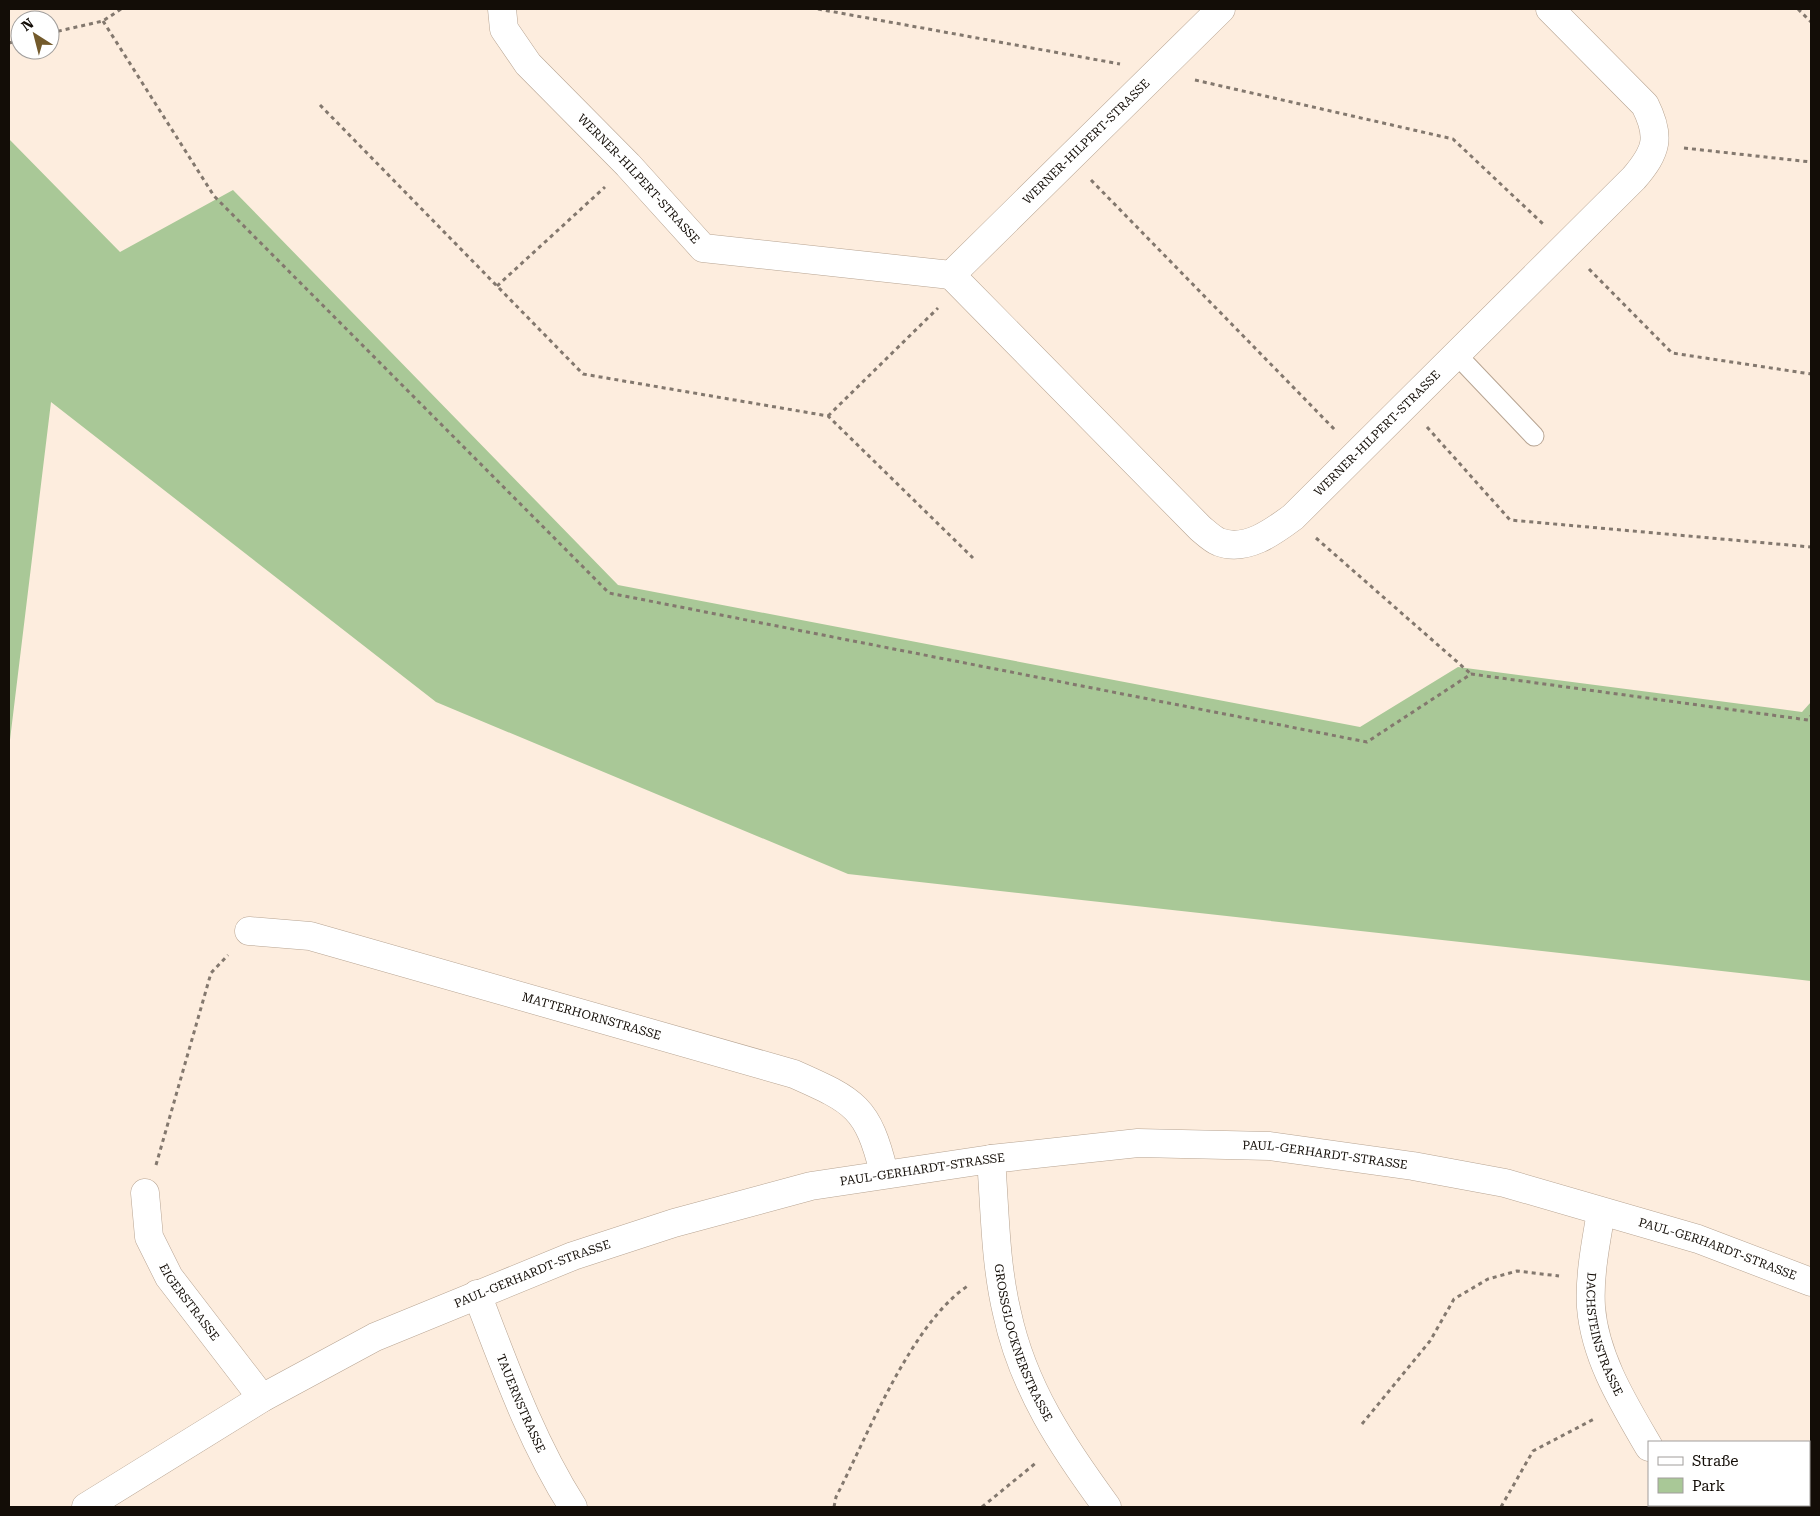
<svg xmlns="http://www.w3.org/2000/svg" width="1820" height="1516" viewBox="0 0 1820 1516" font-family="'Roboto Serif',serif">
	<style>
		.green { fill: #a9c897 }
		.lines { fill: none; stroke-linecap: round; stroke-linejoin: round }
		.service-casing { stroke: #b7a492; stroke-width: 21 }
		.minor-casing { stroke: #b7a492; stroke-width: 29 }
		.path { stroke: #83786e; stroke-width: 3; stroke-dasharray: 4 4; stroke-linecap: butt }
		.service { stroke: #fff; stroke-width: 19 }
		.minor { stroke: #fff; stroke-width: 28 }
		.labels { text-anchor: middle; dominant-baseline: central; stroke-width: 4; stroke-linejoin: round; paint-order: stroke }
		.street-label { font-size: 12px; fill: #130d07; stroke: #fff }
	</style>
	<rect width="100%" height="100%" fill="#fdedde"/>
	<path class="green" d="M9,139L120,252L233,190L618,585L1360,727L1458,667L1802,712L1811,702V981L848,874L436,702L51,402L9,748Z"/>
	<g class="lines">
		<defs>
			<path id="service" d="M1457,355L1534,436"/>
			<g id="minor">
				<path id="s1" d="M502,9L504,29L528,64L628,165L703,248L951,275L1221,9"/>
				<path id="s2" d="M951,275L1200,528C1206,533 1212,539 1219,542C1246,552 1273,532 1293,517L1634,178C1657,151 1661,137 1645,105L1550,9"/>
				<path id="s3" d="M249,931L310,936L794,1074C855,1101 868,1107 884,1173"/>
				<path id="s4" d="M991,1159C995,1210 995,1263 1007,1313C1023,1388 1063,1447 1107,1507"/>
				<path id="s5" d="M145,1193L149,1237L169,1277L262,1398"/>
				<path id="s6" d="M1601,1212C1596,1242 1589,1276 1591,1307C1595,1358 1624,1404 1649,1447"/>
				<path id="s7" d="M477,1294C505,1367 531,1441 573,1507"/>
				<path d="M1683,1505L1685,1507"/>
				<path id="s8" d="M86,1507L262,1398L375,1337L573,1256L674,1223L811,1186L991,1159L1138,1143L1270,1146L1413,1166L1505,1183L1698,1239L1811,1282"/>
			</g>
		</defs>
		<use href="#service" class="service-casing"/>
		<use href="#minor" class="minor-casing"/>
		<g class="path">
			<path d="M818,9L1120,64"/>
			<path d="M1798,9L1811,22"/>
			<path d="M103,21L214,196L609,593L1367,742L1471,674L1808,720L1811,716"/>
			<path d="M50,33L103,21L121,9"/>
			<path d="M9,43L20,40"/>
			<path d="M1195,80L1453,139L1543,224"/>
			<path d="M320,105L583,374L828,416L973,558"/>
			<path d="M1684,148L1811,162"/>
			<path d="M1091,180L1336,431"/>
			<path d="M1589,269L1672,353L1811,374"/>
			<path d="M497,286L605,187"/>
			<path d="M828,416L938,308"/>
			<path d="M1427,427L1510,520L1811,547"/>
			<path d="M1316,538L1471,674"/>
			<path d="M156,1165L211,973L228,955"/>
			<path d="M1362,1424L1430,1341L1454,1299L1488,1279L1517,1271L1559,1276"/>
			<path d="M834,1507L836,1497C868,1435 911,1323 969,1285"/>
			<path d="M982,1507L1037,1462"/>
			<path d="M1501,1507L1533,1451L1596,1418"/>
		</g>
		<use href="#service" class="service"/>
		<use href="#minor" class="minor"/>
	</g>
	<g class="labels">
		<g class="street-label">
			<text stroke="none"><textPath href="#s1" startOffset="756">WERNER-HILPERT-STRASSE</textPath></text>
			<text stroke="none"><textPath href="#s1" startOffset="222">WERNER-HILPERT-STRASSE</textPath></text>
			<text stroke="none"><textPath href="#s2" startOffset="579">WERNER-HILPERT-STRASSE</textPath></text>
			<text stroke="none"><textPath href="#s3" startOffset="354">MATTERHORNSTRASSE</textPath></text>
			<text stroke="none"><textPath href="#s8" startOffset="1315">PAUL-GERHARDT-STRASSE</textPath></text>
			<text stroke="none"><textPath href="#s8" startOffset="910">PAUL-GERHARDT-STRASSE</textPath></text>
			<text stroke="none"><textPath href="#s8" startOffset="1720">PAUL-GERHARDT-STRASSE</textPath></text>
			<text stroke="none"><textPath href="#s8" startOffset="505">PAUL-GERHARDT-STRASSE</textPath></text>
			<text stroke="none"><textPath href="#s5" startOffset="121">EIGERSTRASSE</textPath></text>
			<text stroke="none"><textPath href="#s6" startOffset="125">DACHSTEINSTRASSE</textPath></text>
			<text stroke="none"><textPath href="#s4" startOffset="188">GROSSGLOCKNERSTRASSE</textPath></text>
			<text stroke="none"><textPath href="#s7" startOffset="118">TAUERNSTRASSE</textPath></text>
		</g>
	</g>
	<rect width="1820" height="1516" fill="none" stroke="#130d07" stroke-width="20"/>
	<rect x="1648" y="1441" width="162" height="65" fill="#ffffff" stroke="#a19e9c"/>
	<rect x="1658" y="1457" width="25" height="8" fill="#ffffff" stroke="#a19e9c"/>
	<text x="1692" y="1466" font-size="15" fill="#130d07">Straße</text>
	<rect x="1658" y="1478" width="25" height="15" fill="#a9c897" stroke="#a19e9c"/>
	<text x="1692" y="1491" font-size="15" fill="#130d07">Park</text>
	<g transform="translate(35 35) rotate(324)"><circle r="24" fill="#ffffff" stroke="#a19e9c"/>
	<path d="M0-4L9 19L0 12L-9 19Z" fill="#735a2b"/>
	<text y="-8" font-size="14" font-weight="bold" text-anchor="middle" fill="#130d07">N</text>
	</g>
</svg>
